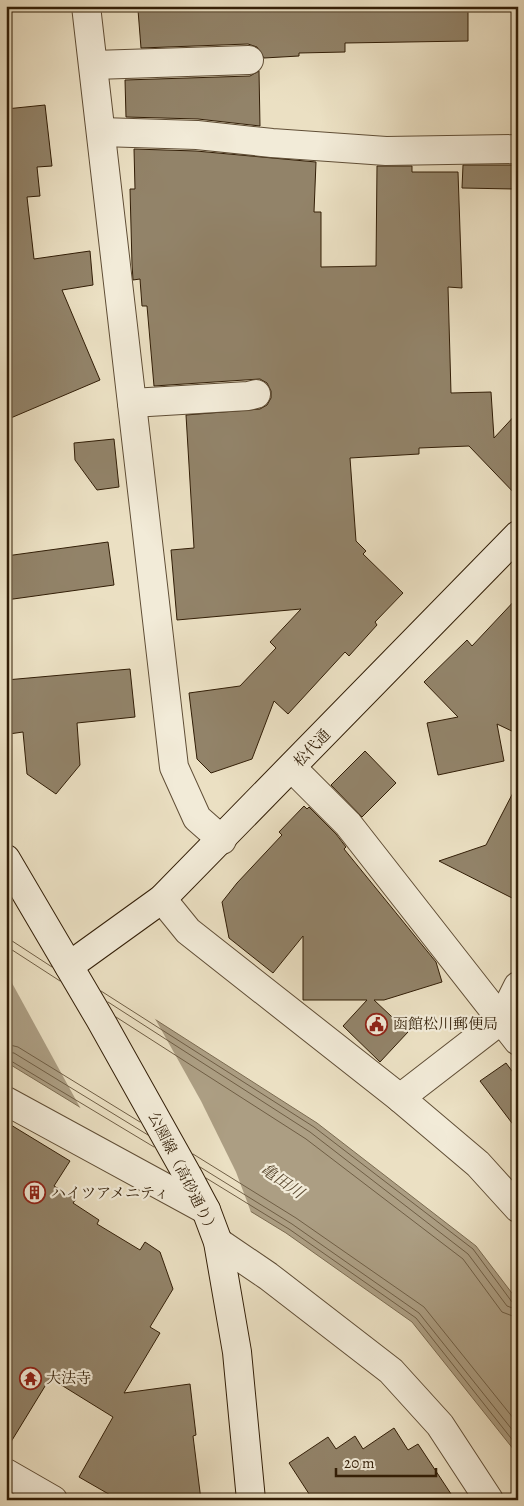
<svg xmlns="http://www.w3.org/2000/svg" width="524" height="1506" viewBox="0 0 524 1506" font-family="Alegreya,'Noto Serif JP',serif">
	<style>
		.water { fill: #ac9e83; stroke: #7b6b51 }
		.pier { fill: #ebe0c3 }
		.lines { fill: none; stroke-linecap: round; stroke-linejoin: round }
		.shore { stroke: #6f5e45; stroke-width: 1 }
		.building { fill: #928369; stroke: #321e07 }
		.street-casing { stroke: #604e36; stroke-width: 30 }
		.secondary-casing { stroke: #321e07; stroke-width: 30 }
		.street { stroke: #f2ebd8; stroke-width: 28 }
		.secondary { stroke: #f2ebd8; stroke-width: 28 }
		.labels { text-anchor: middle; dominant-baseline: central; stroke-width: 4.5; stroke-linejoin: round; paint-order: stroke }
		.street-label { font-size: 15px; fill: #321e07; stroke: #f2ebd8 }
		.poi-label { font-size: 15px; fill: #321e07; stroke: #f2ebd8; text-anchor: start }
		.water-label { font-size: 16px; font-style: italic; fill: #5d4b32; stroke: #f2ebd8 }
	</style>
	<rect width="100%" height="100%" fill="#ebe0c3"/>
	<filter id="stains"><feTurbulence type="fractalNoise" baseFrequency=".004" numOctaves="4"/><feColorMatrix values="0 0 0 0 .2 0 0 0 0 .09 0 0 0 0 .02 0 0 0 .5 -.17"/></filter>
	<radialGradient id="worn" r=".72"><stop offset=".6" stop-color="#630" stop-opacity="0"/><stop offset="1" stop-color="#630" stop-opacity=".3"/></radialGradient>
	<path class="water" d="M6,924L317,1123L476,1246L518,1301V1455L412,1322L286,1233L6,1062Z"/>
	<path class="pier" d="M6,922L153,1015L201,1101L236,1172L252,1215L82,1111L6,972Z"/>
	<g class="lines">
		<g class="shore">
			<path d="M6,937L52,967"/>
			<path d="M6,946L60,981"/>
			<path d="M101,991L314,1127L473,1249L512,1302L518,1304"/>
			<path d="M108,1002L310,1132L468,1254L507,1306L518,1310"/>
			<path d="M116,1017L306,1139L463,1259L502,1312L518,1318"/>
			<path d="M6,1044L18,1047L140,1122"/>
			<path d="M6,1052L14,1053L148,1135"/>
			<path d="M6,1058L154,1147"/>
			<path d="M193,1154L296,1218L424,1307L518,1424"/>
			<path d="M200,1167L292,1224L419,1313L518,1437"/>
			<path d="M206,1178L289,1229L416,1318L518,1447"/>
		</g>
	</g>
	<g class="building">
		<path d="M182,6H468V41L345,43V52L299,53V56L264,58L257,47L248,44L141,48L138,10Z"/>
		<path d="M259,71L260,126L198,119L126,117L125,80L250,76Z"/>
		<path d="M45,105L52,166L37,167L40,196L27,197L34,259L90,251L93,285L62,290L100,380L6,420V109Z"/>
		<path d="M134,149L196,151L316,162L314,212H321V267L376,266L377,166H412V172H458L462,288L448,287L451,393L491,392L494,438L518,412V497L469,446L419,448V454L350,458L356,541L366,551L363,554L403,593L375,622L377,625L349,656L345,652L288,714L274,701L252,759L211,773L197,759L189,693L240,686L276,648L270,642L301,609L177,620L171,550L194,548L186,415L260,409L267,405L271,398V391L267,383L260,379L154,386L147,306H142L140,279L133,280L132,264L130,189H135Z"/>
		<path d="M463,165H514L513,189L462,188Z"/>
		<path d="M114,439L119,487L97,490L75,460L74,443Z"/>
		<path d="M108,542L114,585L6,600V556Z"/>
		<path d="M518,597V734L497,724L504,761L438,775L427,723L458,717L424,682L467,640L472,646Z"/>
		<path d="M130,669L135,717L77,723L80,765L56,794L27,774L23,732L9,734L6,680Z"/>
		<path d="M365,751L396,783L362,817L331,785Z"/>
		<path d="M518,783V901L439,861L486,845Z"/>
		<path d="M304,806L307,809L309,807L336,834L346,847L344,849L436,962L442,982L384,1000H374L408,1032L380,1062L343,1026L367,1000H303V936L273,973L229,938L222,902L237,883L282,835L279,832Z"/>
		<path d="M506,1063L518,1079V1131L480,1081Z"/>
		<path d="M6,1122L70,1161L54,1186L76,1199L73,1203L99,1220L97,1224L140,1250L145,1242L160,1252L173,1289L150,1327L160,1333L124,1393L190,1384L196,1435L193,1436L201,1500H119L79,1477L113,1417L50,1378L6,1450Z"/>
		<path d="M394,1428L408,1450L418,1444L455,1500H313L289,1463L328,1437L336,1449L355,1436L363,1449Z"/>
	</g>
	<g class="lines">
		<defs>
			<g id="street">
				<path d="M86,6L174,767L197,818L222,840"/>
				<path d="M94,65L249,60"/>
				<path d="M101,132L197,135L272,143L386,151L518,149"/>
				<path d="M132,403L248,396L256,394"/>
				<path d="M292,768L348,824L518,1041"/>
				<path d="M162,899L188,931L400,1098L478,1164L518,1208"/>
				<path d="M400,1098L501,1020L518,986"/>
				<path d="M6,1101L206,1210"/>
				<path d="M218,1242L268,1276L391,1371L440,1425L489,1500"/>
				<path d="M6,1473L53,1500"/>
			</g>
			<g id="secondary">
				<path d="M6,859L100,1019L189,1178L206,1210L218,1242L237,1352L251,1500"/>
				<path d="M69,966L162,899L518,535"/>
			</g>
		</defs>
		<use href="#street" class="street-casing"/>
		<use href="#secondary" class="secondary-casing"/>
		<use href="#street" class="street"/>
		<use href="#secondary" class="secondary"/>
	</g>
	<defs>
		<symbol id="civic-ring" viewBox="-11 -11 22 22"><circle r="9.5" fill="#f2ebd8" stroke="#8f2418" stroke-width="1.5"/><path d="M-.6-6.5H3V-4.5H.6V-3L4-1V1h2V6H-6V1h2V-1L-.6-3ZM-1.2 2.5V6h2.4V2.5Z" fill="#8f2418"/></symbol>
		<symbol id="building-ring" viewBox="-11 -11 22 22"><circle r="9.5" fill="#f2ebd8" stroke="#8f2418" stroke-width="1.5"/><path d="M-4-6H4V6H1V3H-1V6H-4ZM-2.5-4.3h1.7v1.8h-1.7ZM.8-4.3h1.7v1.8H.8ZM-2.5-1h1.7V.8h-1.7ZM.8-1h1.7V.8H.8Z" fill="#8f2418"/></symbol>
		<symbol id="temple-ring" viewBox="-11 -11 22 22"><circle r="9.5" fill="#f2ebd8" stroke="#8f2418" stroke-width="1.5"/><path d="M0-6L5-2H3V0L6.5 2.5H4V6H1.5V3h-3V6H-4V2.5H-6.5L-3 0V-2H-5Z" fill="#8f2418"/></symbol>
	</defs>
	<g fill-rule="evenodd">
		<use href="#civic-ring" x="364" y="1012" width="25" height="25"/>
		<use href="#building-ring" x="22" y="1180" width="25" height="25"/>
		<use href="#temple-ring" x="18" y="1366" width="25" height="25"/>
	</g>
	<g class="labels">
		<g class="street-label">
			<text transform="translate(312 748) rotate(-46)">松代通</text>
			<text transform="translate(183 1173) rotate(63)">公園線（高砂通り）</text>
		</g>
		<g class="poi-label">
			<text x="393" y="1024">函館松川郵便局</text>
			<text x="51" y="1193">ハイツアメニティ</text>
			<text x="46" y="1378">大法寺</text>
		</g>
		<g class="water-label">
			<text transform="translate(282 1181) rotate(35)">亀田川</text>
		</g>
	</g>
	<rect width="524" height="1506" fill="none" stroke="#ebe0c3" stroke-width="25"/>
	<rect x="8" y="8" width="509" height="1491" fill="none" stroke="#321e07" stroke-width="2.5"/>
	<rect x="12" y="12" width="499" height="1481" fill="none" stroke="#321e07"/>
	<path d="M336 1468v8h100v-8" fill="none" stroke="#321e07" stroke-width="2.5"/>
	<text x="344" y="1468" font-size="15" fill="#321e07" stroke="#f2ebd8" stroke-width="4" paint-order="stroke">20 m</text>
	<rect width="100%" height="100%" filter="url(#stains)"/>
	<rect width="100%" height="100%" fill="url(#worn)"/>
</svg>
